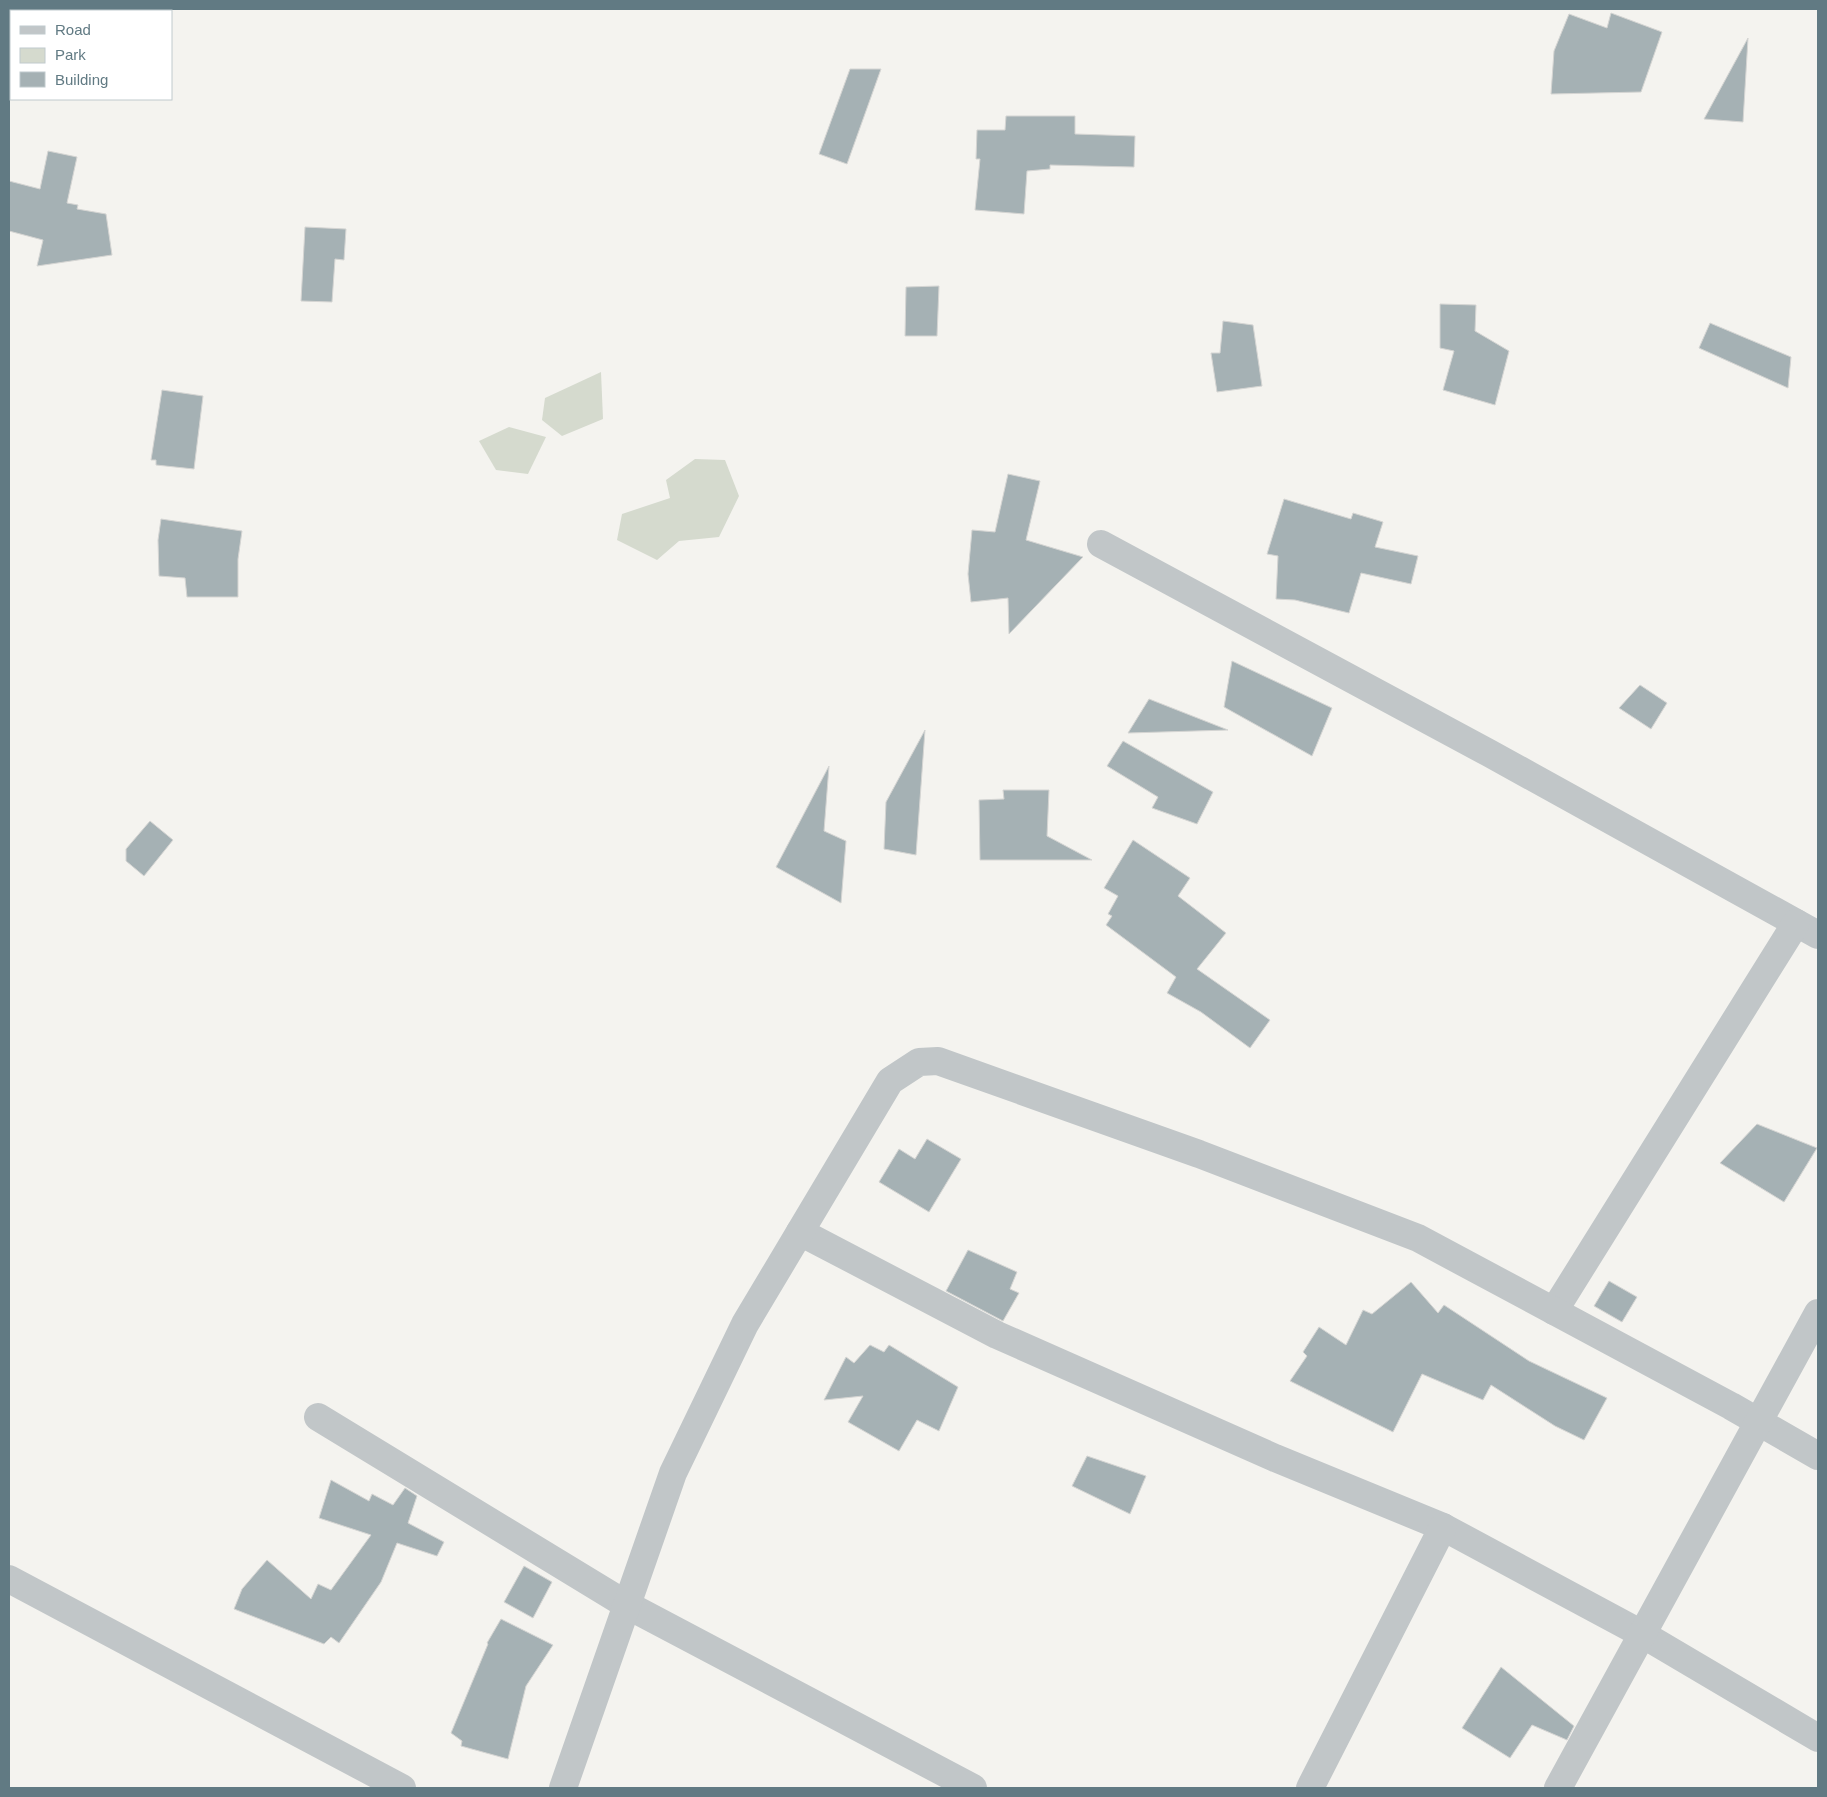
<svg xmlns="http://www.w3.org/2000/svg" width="1827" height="1797" viewBox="0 0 1827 1797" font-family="Helvetica,sans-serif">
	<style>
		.green { fill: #d5dace }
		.building { fill: #a5b1b4; stroke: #d5d5d3 }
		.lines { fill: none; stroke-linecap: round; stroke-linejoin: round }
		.minor { stroke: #c1c6c8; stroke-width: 28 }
	</style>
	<rect width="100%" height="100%" fill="#f4f3ef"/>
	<g class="green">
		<path d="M601,372L603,419L562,436L542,420L545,398Z"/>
		<path d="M509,427L546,437L528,474L496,470L479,441Z"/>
		<path d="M695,459L725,460L739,496L719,537L679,541L657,560L617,540L622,514L670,498L666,480Z"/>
	</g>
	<g class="building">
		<path d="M1611,13L1662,32L1641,92L1551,94L1554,51L1569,14L1607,28Z"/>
		<path d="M1748,38L1743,122L1704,119Z"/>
		<path d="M850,69H881L847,164L819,154Z"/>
		<path d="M1006,116H1075V134L1135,136L1134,167L1050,165V169L1027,171L1024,214L975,210L980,159H976L977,130H1005Z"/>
		<path d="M48,151L77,157L67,203L78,205L77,209L106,214L112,255L37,266L43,240L9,231V181L40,189Z"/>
		<path d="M305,227L346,229L344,260L335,259L332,302L301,301Z"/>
		<path d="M939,286L937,336H905L906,287Z"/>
		<path d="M1440,304L1476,305L1475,331L1509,351L1495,405L1443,390L1454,351L1440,348Z"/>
		<path d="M1223,321L1253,325L1262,386L1217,392L1211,353H1220Z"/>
		<path d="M1710,323L1791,357L1788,388L1699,348Z"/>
		<path d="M162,390L203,396L194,469L156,465V460H151Z"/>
		<path d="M1008,474L1040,481L1026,540L1083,557L1009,634L1008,598L971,602L968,574L972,530L995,532Z"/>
		<path d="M1284,499L1351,519L1353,513L1383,522L1375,547L1418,556L1411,584L1361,573L1349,613L1295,600L1276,599L1278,556L1267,554Z"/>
		<path d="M161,519L242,531L238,559V597H187L185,578L159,576L158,540Z"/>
		<path d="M1232,661L1332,708L1312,756L1224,707Z"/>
		<path d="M1640,685L1667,703L1651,729L1619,708Z"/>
		<path d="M1149,699L1228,730L1128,733Z"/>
		<path d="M925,730L916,855L884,849L886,802Z"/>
		<path d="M1123,741L1213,792L1197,824L1152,808L1158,797L1107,766Z"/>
		<path d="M829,766L824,831L846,841L841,903L776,867Z"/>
		<path d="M1003,790H1049L1047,836L1092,860H980L979,800L1004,799Z"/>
		<path d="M150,821L173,840L144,876L126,861V849Z"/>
		<path d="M1133,840L1190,878L1178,896L1226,933L1197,969L1270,1020L1250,1048L1201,1012L1167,993L1176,977L1106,925L1112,916L1108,914L1118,896L1104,888Z"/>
		<path d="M1757,1124L1817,1148L1784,1202L1720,1163Z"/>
		<path d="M927,1139L961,1159L929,1212L879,1182L899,1149L915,1159Z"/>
		<path d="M968,1250L1017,1272L1010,1289L1019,1293L1003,1321L946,1291Z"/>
		<path d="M1609,1281L1637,1297L1622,1322L1594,1306Z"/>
		<path d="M1411,1282L1438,1313L1444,1305L1529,1361L1607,1398L1584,1440L1555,1426L1491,1385L1483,1400L1422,1374L1393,1432L1290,1381L1307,1356L1303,1352L1319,1327L1346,1345L1363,1310L1372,1314Z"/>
		<path d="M870,1345L884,1352L889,1345L958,1387L939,1431L917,1420L899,1451L848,1422L863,1396L824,1400L846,1357L854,1363Z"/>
		<path d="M1087,1456L1146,1476L1130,1514L1072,1486Z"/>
		<path d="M331,1480L369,1501L372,1494L393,1505L405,1488L417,1496L408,1523L444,1542L437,1556L397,1543L381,1582L339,1643L331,1637L324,1644L234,1609L242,1589L267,1560L311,1599L318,1584L331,1590L371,1535L319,1518Z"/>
		<path d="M524,1566L552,1582L533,1618L504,1602Z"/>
		<path d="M501,1619L553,1645L526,1686L508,1759L461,1746L462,1741L451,1733L488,1644L487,1643Z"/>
		<path d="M1501,1667L1574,1726L1567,1740L1532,1725L1510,1758L1462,1728Z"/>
	</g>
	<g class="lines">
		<g class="minor">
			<path d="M1101,544L1489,753L1818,935"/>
			<path d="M800,1232L997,1335L1275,1458L1443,1527L1642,1634L1818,1738"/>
			<path d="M1554,1311L1796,923"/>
			<path d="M318,1417L627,1605L973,1788"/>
			<path d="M9,1579L402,1788"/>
			<path d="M563,1788L673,1473L745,1324L890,1081L919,1062L938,1061L1199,1154L1418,1238L1731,1406L1818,1456"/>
			<path d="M1310,1788L1443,1527"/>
			<path d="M1558,1788L1818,1313"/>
		</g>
	</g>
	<rect width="1827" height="1797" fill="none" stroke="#617a83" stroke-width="20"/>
	<rect x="10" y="10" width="162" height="90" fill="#ffffff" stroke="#c0cacd"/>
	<rect x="20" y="26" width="25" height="8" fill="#c1c6c8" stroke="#c0cacd"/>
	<text x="55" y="35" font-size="15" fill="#617a83">Road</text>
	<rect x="20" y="48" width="25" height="15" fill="#d5dace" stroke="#c0cacd"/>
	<text x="55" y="60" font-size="15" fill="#617a83">Park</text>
	<rect x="20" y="72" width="25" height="15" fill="#a5b1b4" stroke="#c0cacd"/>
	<text x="55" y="85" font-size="15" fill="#617a83">Building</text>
</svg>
